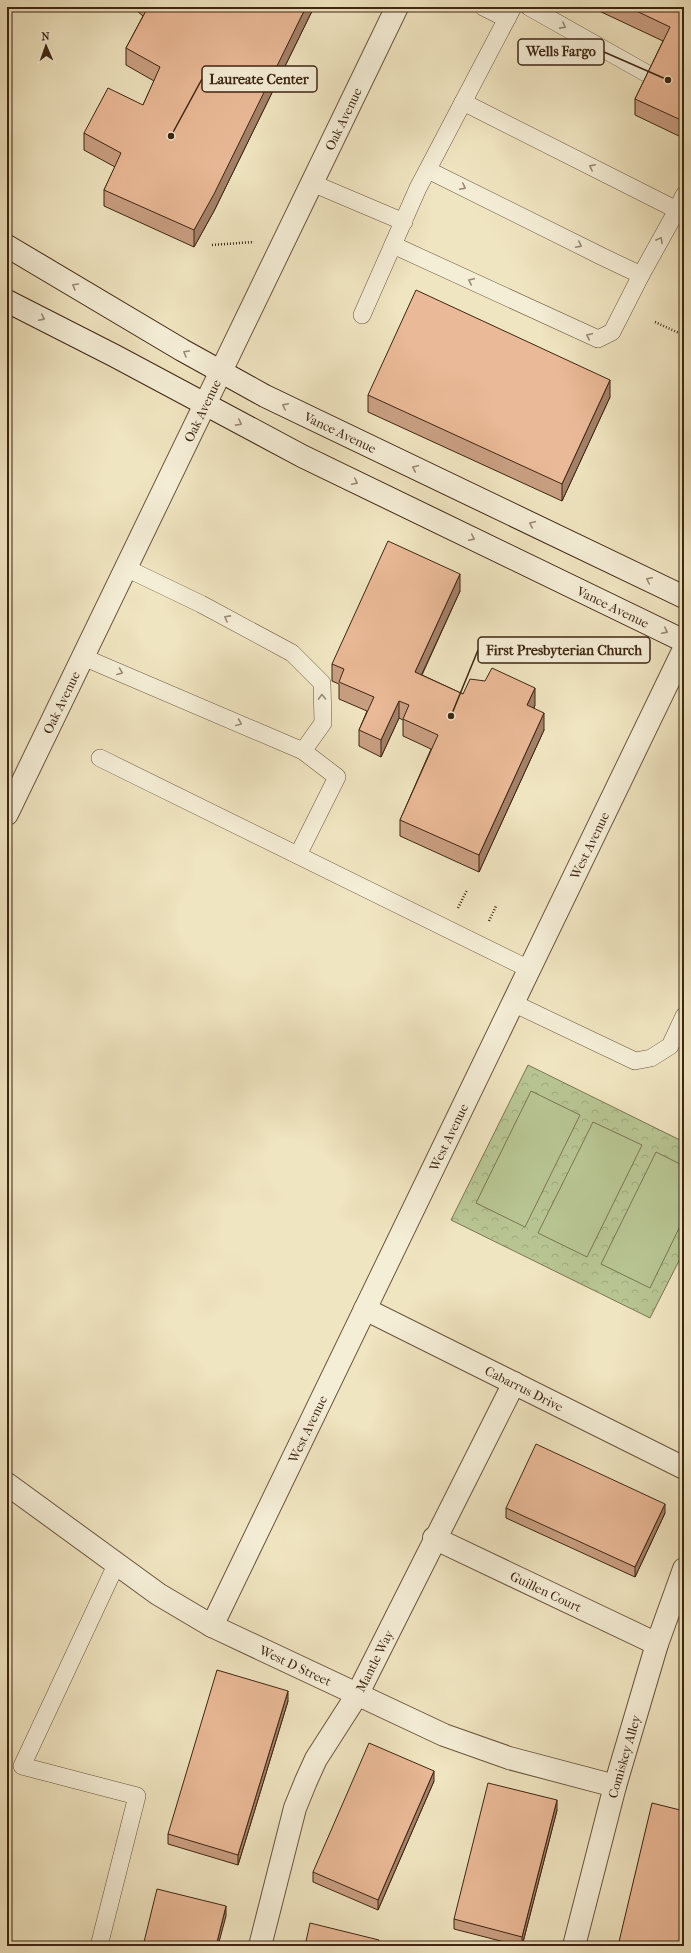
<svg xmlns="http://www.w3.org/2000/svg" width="691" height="1953" viewBox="0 0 691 1953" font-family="'IM FELL French Canon',serif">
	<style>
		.park { fill: url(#park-crowns); stroke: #7b7552 }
		.pitch { fill: #b8c593; stroke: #7b7552 }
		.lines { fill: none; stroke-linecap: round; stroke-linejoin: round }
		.lane-casing { stroke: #6a553e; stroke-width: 18 }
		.street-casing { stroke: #6a553e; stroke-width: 24 }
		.secondary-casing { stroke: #3e2512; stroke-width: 24 }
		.path { stroke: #3e2512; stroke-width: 2.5; stroke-dasharray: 1 2; stroke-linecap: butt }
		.lane { stroke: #f5eed7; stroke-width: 17 }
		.street { stroke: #f5eed7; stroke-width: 22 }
		.secondary { stroke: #f5eed7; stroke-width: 22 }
		.wall { fill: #c99f82; stroke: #3e2512 }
		.shaded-wall { fill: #a4826a; stroke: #3e2512 }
		.building { fill: #eab997; stroke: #3e2512 }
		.oneway { stroke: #9a8a74 }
		.labels { text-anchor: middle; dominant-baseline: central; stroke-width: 4; stroke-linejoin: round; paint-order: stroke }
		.street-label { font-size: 13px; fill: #3e2512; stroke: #f5eed7 }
		.leader { fill: none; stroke: #3e2512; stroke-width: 1.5 }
		.callout-dot { fill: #3e2512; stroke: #f5eed7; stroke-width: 1.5 }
		.callout { fill: #f5eed7; stroke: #3e2512; stroke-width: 1.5 }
		.callout-label { font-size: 14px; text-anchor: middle; font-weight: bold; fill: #3e2512 }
	</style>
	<defs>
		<pattern id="park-crowns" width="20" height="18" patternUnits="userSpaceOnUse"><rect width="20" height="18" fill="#b8c593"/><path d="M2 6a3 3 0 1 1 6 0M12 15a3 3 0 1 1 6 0" fill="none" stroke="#9fa97e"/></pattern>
	</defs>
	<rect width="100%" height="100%" fill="#f0e5c1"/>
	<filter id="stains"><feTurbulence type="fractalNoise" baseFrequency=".005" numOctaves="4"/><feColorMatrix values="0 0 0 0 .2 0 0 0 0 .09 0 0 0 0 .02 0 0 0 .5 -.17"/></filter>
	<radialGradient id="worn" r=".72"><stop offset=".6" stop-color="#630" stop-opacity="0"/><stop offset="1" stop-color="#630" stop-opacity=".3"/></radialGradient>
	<path class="park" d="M528,1065L684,1142V1251L650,1318L451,1220Z"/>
	<g class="pitch">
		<path d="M531,1091L580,1115L525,1227L476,1203Z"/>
		<path d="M593,1122L642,1145L587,1257L538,1233Z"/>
		<path d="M656,1152L684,1166V1218L650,1288L601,1264Z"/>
	</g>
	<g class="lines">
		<defs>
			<g id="lane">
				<path d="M483,7L507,19"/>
				<path d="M529,7L646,73"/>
				<path d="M463,102L677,210L641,275"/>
				<path d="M312,183L404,222"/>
				<path d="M677,210L684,195"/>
				<path d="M393,245L598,339L612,332L641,275L603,257L428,170"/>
				<path d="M362,315L418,188L513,7"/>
				<path d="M83,657L303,751L323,723L322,683L292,653L201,604L126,568"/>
				<path d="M100,758L529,969"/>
				<path d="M298,855L337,777L303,751"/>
				<path d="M513,1003L635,1061L651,1058L670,1046L684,1016"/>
				<path d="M99,1946L137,1796L22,1766L116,1565"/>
			</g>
			<g id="street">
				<path id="s1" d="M7,814L397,7"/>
				<path id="s2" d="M365,1309L684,1468"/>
				<path id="s3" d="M7,1484L158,1594L212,1626L444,1735L509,1758L615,1786"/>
				<path id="s4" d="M434,1538L657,1644"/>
				<path id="s5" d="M212,1626L684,649"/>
				<path id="s6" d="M260,1946L295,1808L306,1781L316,1759L357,1695L514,1383"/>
				<path id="s7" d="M574,1946L615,1786L657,1644L684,1569"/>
			</g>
			<g id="secondary">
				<path id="s8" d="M7,246L182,350L265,396L684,597"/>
				<path id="s9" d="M7,301L115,356L302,456L684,641"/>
			</g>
		</defs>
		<use href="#lane" class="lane-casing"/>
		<use href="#street" class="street-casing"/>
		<use href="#secondary" class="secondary-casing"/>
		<g class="path">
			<path d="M212,245L254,242"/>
			<path d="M655,322L681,334"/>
			<path d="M458,908L467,890"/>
			<path d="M489,921L496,906"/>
		</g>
		<use href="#lane" class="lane"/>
		<use href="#street" class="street"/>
		<use href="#secondary" class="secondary"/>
	</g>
	<g class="wall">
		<path d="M137,7H314L214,211L194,247L104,206V190L115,167L84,150V133L143,105L154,81L126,65V48L143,16L137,11Z"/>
		<path d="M597,7H684L681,137L635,115V99L663,41L597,10Z"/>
		<path d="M368,395L610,397L562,501L368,412Z"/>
		<path d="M460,591L422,675L463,694L535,705L534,708L544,730L479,872L400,836V820L431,749L403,736V720L399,718L381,757L359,746V730L367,711L339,699V684L332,681V664Z"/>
		<path d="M506,1508L665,1513L635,1577L506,1518Z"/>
		<path d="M288,1701L238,1865L168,1844V1834Z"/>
		<path d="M434,1781L378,1910L313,1882V1872Z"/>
		<path d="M557,1810L522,1946H520L454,1929V1919Z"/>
	</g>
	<g class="shaded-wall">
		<path d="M306,7H314L214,211L194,247V230Z"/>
		<path d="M684,114V131L681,137V120Z"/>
		<path d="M610,380V397L562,501V484Z"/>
		<path d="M460,574V591L415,689V672Z"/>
		<path d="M535,688V705L527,722V705Z"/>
		<path d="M399,701V718L381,757V740Z"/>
		<path d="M544,713V730L479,872V855Z"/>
		<path d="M665,1504V1513L635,1577V1567Z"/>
		<path d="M288,1691V1701L238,1865V1855Z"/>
		<path d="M434,1771V1781L378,1910V1900Z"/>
		<path d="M557,1800V1810L522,1946V1937Z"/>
		<path d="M226,1906V1916L218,1946H216Z"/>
	</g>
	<g class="building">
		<path d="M148,7H306L214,194L194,230L104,190L121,153L84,133L108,88L143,105L160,67L126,48Z"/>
		<path d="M628,7H684V114L681,120L635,99L670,27Z"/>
		<path d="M416,290L610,380L562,484L368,395Z"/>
		<path d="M388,541L460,574L415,672L463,694L470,679L485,681L492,668L535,688L527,705L544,713L479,855L400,820L438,735L403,719L409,705L399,701L381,740L359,730L374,697L339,682L344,669L332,664Z"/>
		<path d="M536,1444L665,1504L635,1567L506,1508Z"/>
		<path d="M217,1670L288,1691L238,1855L168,1834Z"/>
		<path d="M369,1743L434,1771L378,1900L313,1872Z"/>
		<path d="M488,1783L557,1800L522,1937L454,1919Z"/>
		<path d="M652,1803L684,1811V1946H618Z"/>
		<path d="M157,1889L226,1906L216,1946H143Z"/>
		<path d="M310,1923L379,1940L378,1946H305Z"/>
	</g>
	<defs><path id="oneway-chevron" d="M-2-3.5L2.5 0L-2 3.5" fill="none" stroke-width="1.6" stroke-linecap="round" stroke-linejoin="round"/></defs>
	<g class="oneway">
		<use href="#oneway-chevron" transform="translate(563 26) rotate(29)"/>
		<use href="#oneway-chevron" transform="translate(592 167) rotate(-153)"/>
		<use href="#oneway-chevron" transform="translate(463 187) rotate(27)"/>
		<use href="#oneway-chevron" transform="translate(660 240) rotate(-61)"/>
		<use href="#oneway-chevron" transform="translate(579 245) rotate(27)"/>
		<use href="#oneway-chevron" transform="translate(471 281) rotate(-155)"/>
		<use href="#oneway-chevron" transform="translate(75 286) rotate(-149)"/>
		<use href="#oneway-chevron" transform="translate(42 318) rotate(27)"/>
		<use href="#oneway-chevron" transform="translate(589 336) rotate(-155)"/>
		<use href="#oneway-chevron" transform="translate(186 353) rotate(-150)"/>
		<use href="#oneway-chevron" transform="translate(285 406) rotate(-154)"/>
		<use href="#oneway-chevron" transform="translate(239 423) rotate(28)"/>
		<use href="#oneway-chevron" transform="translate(415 468) rotate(-155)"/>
		<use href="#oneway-chevron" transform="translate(355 482) rotate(26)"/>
		<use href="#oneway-chevron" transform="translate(532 524) rotate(-155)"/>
		<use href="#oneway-chevron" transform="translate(472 538) rotate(26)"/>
		<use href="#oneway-chevron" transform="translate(649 580) rotate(-154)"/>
		<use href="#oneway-chevron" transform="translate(227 618) rotate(-151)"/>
		<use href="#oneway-chevron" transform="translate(665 631) rotate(26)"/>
		<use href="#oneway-chevron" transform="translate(120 672) rotate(22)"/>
		<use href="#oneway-chevron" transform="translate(322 697) rotate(-91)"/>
		<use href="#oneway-chevron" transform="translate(239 723) rotate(23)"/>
	</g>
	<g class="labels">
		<g class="street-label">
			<text stroke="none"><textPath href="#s1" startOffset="772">Oak Avenue</textPath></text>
			<text stroke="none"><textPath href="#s1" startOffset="448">Oak Avenue</textPath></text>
			<text stroke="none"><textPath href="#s8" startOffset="382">Vance Avenue</textPath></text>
			<text stroke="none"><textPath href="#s9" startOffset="679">Vance Avenue</textPath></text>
			<text stroke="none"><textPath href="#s1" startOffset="124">Oak Avenue</textPath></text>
			<text stroke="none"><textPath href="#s5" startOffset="867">West Avenue</textPath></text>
			<text stroke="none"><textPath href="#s5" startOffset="543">West Avenue</textPath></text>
			<text stroke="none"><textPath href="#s2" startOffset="178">Cabarrus Drive</textPath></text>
			<text stroke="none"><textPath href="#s5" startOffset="219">West Avenue</textPath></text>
			<text stroke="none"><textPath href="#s4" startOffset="124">Guillen Court</textPath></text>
			<text stroke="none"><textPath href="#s6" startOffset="310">Mantle Way</textPath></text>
			<text stroke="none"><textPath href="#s3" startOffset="342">West D Street</textPath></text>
			<text stroke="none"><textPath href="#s7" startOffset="196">Comiskey Alley</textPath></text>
		</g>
	</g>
	<path class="leader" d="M668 80L604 52M171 136L202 79M451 716L478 650"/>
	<g class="callout-dot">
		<circle cx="668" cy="80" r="4"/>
		<circle cx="171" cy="136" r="4"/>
		<circle cx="451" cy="716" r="4"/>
	</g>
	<g class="callout">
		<rect x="518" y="39" width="86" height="26" rx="4"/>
		<rect x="202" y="66" width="115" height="26" rx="4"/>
		<rect x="478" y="637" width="172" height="26" rx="4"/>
	</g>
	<g class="callout-label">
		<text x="561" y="56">Wells Fargo</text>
		<text x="259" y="84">Laureate Center</text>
		<text x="564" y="655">First Presbyterian Church</text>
	</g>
	<rect width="691" height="1953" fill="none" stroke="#f0e5c1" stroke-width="24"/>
	<rect x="8" y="8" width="675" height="1937" fill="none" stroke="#3e2512" stroke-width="2"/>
	<rect x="12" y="12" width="667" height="1929" fill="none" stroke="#3e2512"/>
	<g transform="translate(46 46) rotate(358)" stroke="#f5eed7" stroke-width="3" paint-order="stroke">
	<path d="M0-3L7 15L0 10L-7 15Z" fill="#3e2512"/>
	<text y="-6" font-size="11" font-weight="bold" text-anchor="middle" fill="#3e2512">N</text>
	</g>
	<rect width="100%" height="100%" filter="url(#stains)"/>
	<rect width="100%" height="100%" fill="url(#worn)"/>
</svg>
